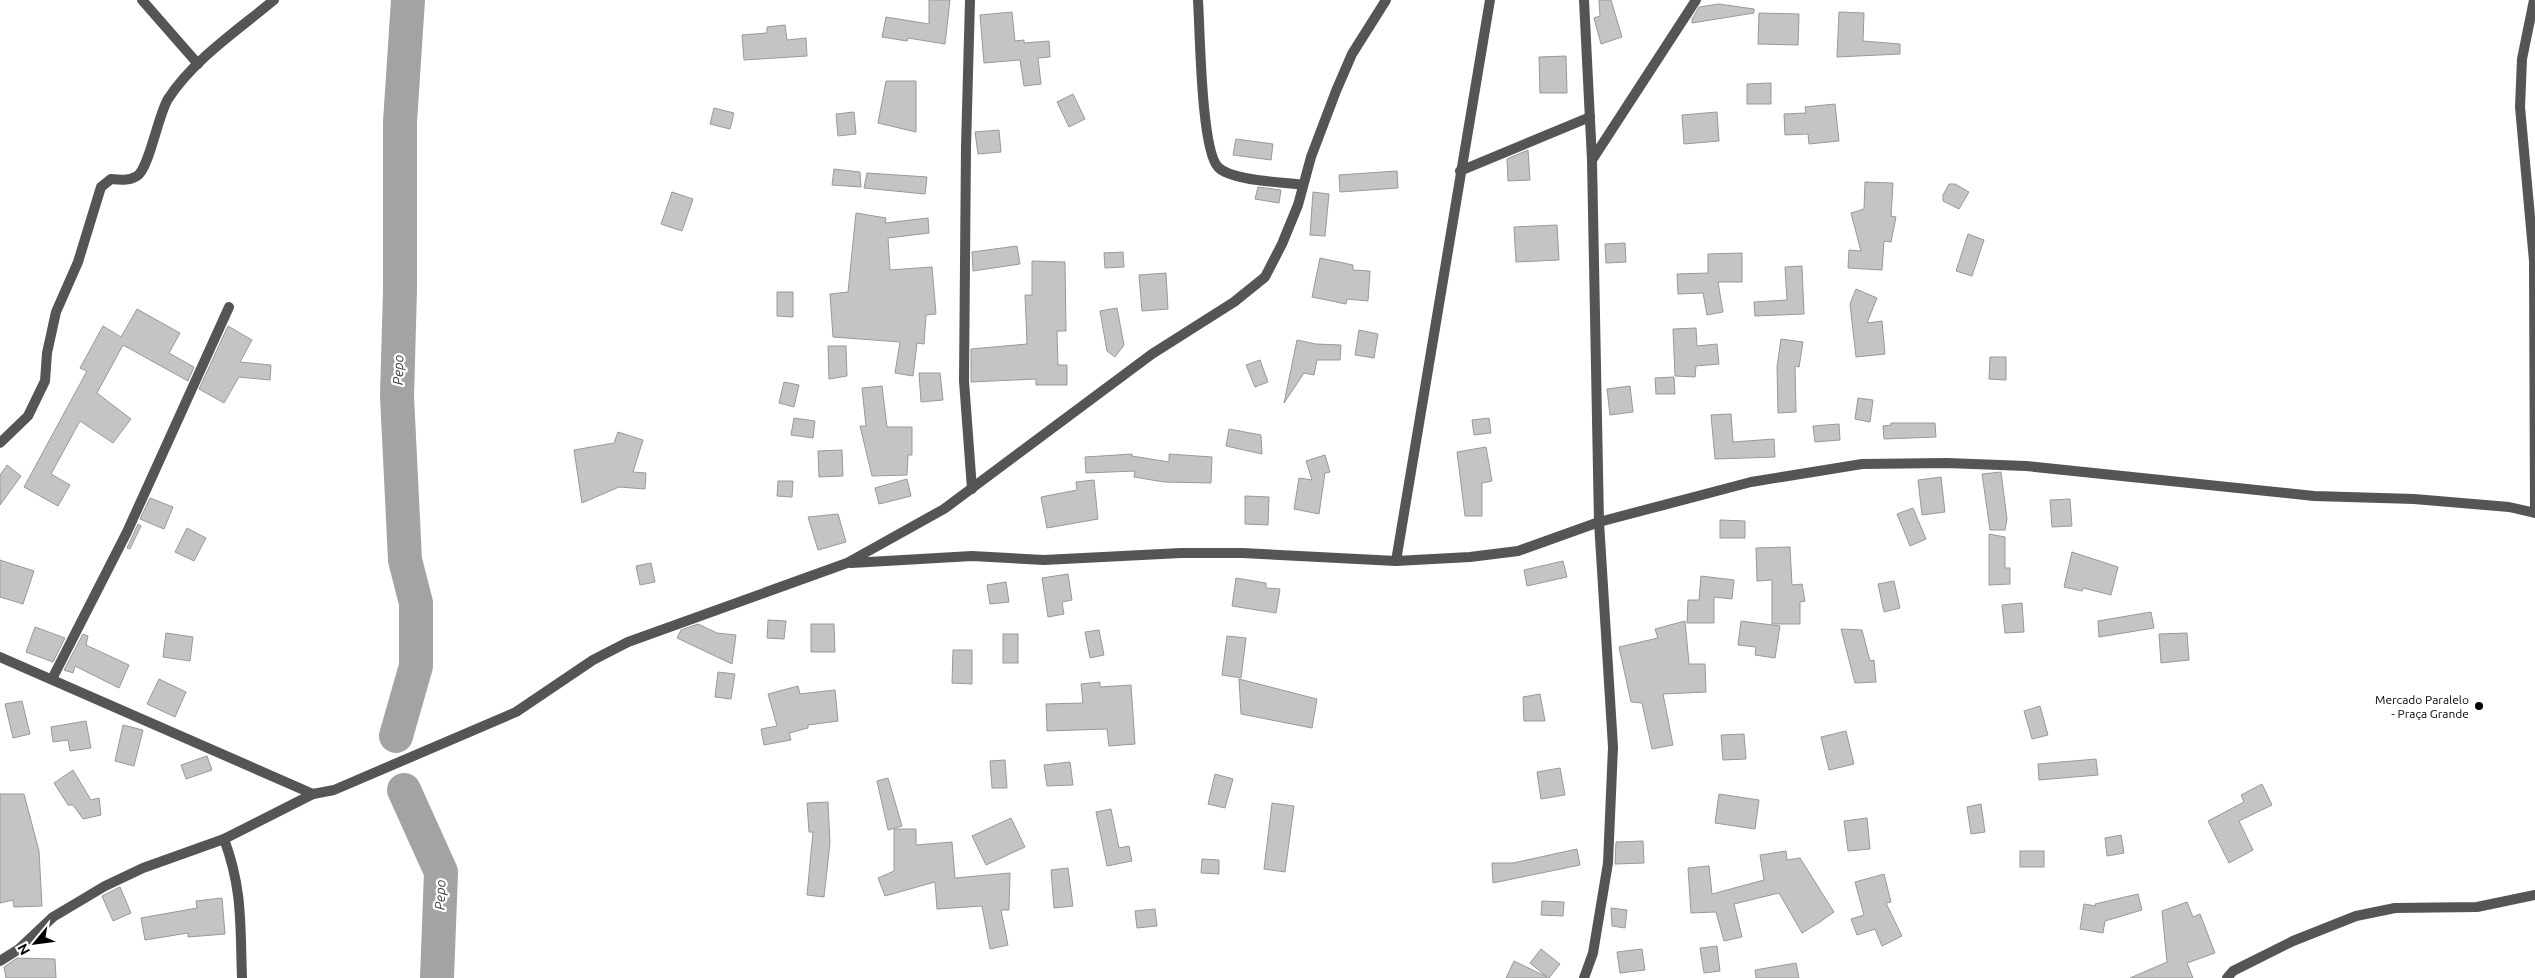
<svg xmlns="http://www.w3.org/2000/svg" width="2535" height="978" viewBox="0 0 2535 978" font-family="Ubuntu,sans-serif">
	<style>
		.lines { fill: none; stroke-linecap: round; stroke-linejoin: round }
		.river { stroke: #a3a3a3; stroke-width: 34 }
		.building { fill: #c4c4c4; stroke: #999 }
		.street { stroke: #555; stroke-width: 10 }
		.poi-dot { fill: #000; stroke: #fff; stroke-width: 2 }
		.labels { text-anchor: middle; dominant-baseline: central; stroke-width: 4.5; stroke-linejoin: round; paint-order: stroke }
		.poi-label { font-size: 12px; fill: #000; stroke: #fff; text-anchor: end }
		.water-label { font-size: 14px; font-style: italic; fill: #444; stroke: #fff }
	</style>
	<rect width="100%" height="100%" fill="#fff"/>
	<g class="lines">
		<g class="river">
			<path d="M396,736L416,666V603L405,560L397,396L400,290V122L408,0"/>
			<path d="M404,790L441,872L437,978"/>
		</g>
	</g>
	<g class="building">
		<path d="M929,0H950L945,44L908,38L907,41L882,37L886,17L929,24Z"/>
		<path d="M1599,0H1611L1622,37L1601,44L1594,18L1600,16Z"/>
		<path d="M1719,4L1754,9V13L1692,23V19L1699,7Z"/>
		<path d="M1012,12L1015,41L1024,40V43L1049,41L1050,57L1038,58L1041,84L1024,86L1020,60L984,63L980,15Z"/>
		<path d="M1839,12L1864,13L1863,41L1900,44V54L1837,57Z"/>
		<path d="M1759,13L1799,14L1798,45L1758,44Z"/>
		<path d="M785,25L787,40L806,38L807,56L744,60L742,35L767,33V27Z"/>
		<path d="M1566,56L1567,93H1540L1539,57Z"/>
		<path d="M886,81H916V132L878,123Z"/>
		<path d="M1771,83V104H1747V84Z"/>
		<path d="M1073,94L1085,119L1069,127L1057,102Z"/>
		<path d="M1835,104L1839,141L1809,144L1808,134L1785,135L1784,114L1806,113L1805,107Z"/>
		<path d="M714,108L734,113L730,129L710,124Z"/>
		<path d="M854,112L856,134L838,136L836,114Z"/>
		<path d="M1717,112L1719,141L1684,144L1682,115Z"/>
		<path d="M999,130L1001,152L978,154L975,132Z"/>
		<path d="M1236,139L1273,144L1271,160L1233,155Z"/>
		<path d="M1528,150L1530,180L1508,181L1507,159Z"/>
		<path d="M834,169L860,172L861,187L832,185Z"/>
		<path d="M1397,171L1398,188L1340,192L1339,175Z"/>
		<path d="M867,173L927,177L925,194L864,188Z"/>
		<path d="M1865,182L1893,183L1891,216L1896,217L1891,242L1884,241L1882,270L1848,268L1849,250L1861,251L1851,213L1864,209Z"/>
		<path d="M1949,184H1955L1969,192L1959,209L1943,201V195Z"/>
		<path d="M1258,187L1281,190L1279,203L1255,199Z"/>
		<path d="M672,192L693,199L682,231L661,224Z"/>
		<path d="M1313,192L1329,194L1325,236L1310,235Z"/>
		<path d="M856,213L886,218L885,223L928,218L929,233L888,238L890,270L932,267L936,314L926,315L924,344L917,343L913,376L895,373L900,342L833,337L830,294L848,292Z"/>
		<path d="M1557,225L1559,260L1516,262L1514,227Z"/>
		<path d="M1968,234L1984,240L1972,276L1956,271Z"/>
		<path d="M1625,243L1626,262L1606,263L1605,244Z"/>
		<path d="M1017,246L1020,264L973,271L972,252Z"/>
		<path d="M1123,252L1124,267L1105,268L1104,253Z"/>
		<path d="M1742,253V282H1718L1723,312L1707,315L1703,293L1678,294L1677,274L1708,273V254Z"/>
		<path d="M1320,258L1353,265V270L1370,271L1368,301L1347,299L1346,304L1312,297Z"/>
		<path d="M1032,261L1065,262L1066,331H1057L1058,365H1067V385H1036V379L971,382V349L1027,344L1025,295H1032Z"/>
		<path d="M1802,266L1804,314L1755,316L1754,302L1787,300L1785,267Z"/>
		<path d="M1166,273L1168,309L1142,311L1139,275Z"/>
		<path d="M1856,289L1877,298L1867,323L1882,321L1885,354L1856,357L1850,304Z"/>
		<path d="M777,292H793V317L777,316Z"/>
		<path d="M1117,308L1124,345L1115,357L1107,351L1100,311Z"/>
		<path d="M137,309L180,333L169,353L194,367L188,381L123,345L97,393L131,419L113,443L80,421L51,474L70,485L58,506L24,487L87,371L80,368L103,326L121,337Z"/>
		<path d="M228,326L252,340L240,362L271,365L270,380L239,377L224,403L199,389Z"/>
		<path d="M1696,328L1697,346L1717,344L1719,364L1696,366L1695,377L1675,376L1673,329Z"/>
		<path d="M1359,330L1378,334L1374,358L1355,355Z"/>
		<path d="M1781,339L1803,342L1799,367L1795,366L1796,412L1778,413L1777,367Z"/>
		<path d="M1297,340L1316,344L1341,345L1340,360H1317L1314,375L1304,373L1284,403Z"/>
		<path d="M828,346H846L847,376L829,379Z"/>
		<path d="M1990,357H2006V380L1989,379Z"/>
		<path d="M1260,360L1268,382L1255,387L1246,365Z"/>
		<path d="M919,373H940L943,400L921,402Z"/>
		<path d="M1674,377L1675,394H1656L1655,378Z"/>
		<path d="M784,382L799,385L794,407L779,403Z"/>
		<path d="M882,386L887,427H912V455H908L907,475L872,476L860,426H866L862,388Z"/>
		<path d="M1630,386L1633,412L1610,415L1607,389Z"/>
		<path d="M1858,398L1873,400L1870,422L1855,419Z"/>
		<path d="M1731,414L1733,442L1774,439L1775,457L1715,459L1711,415Z"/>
		<path d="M794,418L815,421L813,438L791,435Z"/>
		<path d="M1489,418L1491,433L1474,435L1472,420Z"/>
		<path d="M1891,423H1935L1936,437L1884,439L1883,426L1891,425Z"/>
		<path d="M1839,424L1840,440L1815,442L1813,426Z"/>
		<path d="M1229,429L1261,435L1262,454L1226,446Z"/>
		<path d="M618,432L643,440L633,472L646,473L645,489L619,487L582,503L574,450L614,443Z"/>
		<path d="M1486,447L1492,481L1482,483V516H1465L1457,452Z"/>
		<path d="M842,450L843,476L819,477L818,451Z"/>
		<path d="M1132,454V456L1169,462V454L1212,457L1211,483L1164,482L1134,477L1135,471L1086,473L1085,457Z"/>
		<path d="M1325,455L1330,472L1325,473L1319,514L1294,509L1299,478L1312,480L1306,461Z"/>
		<path d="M7,465L21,476L0,505V475Z"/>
		<path d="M2001,472L2007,519L2005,530H1990L1982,474Z"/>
		<path d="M1941,477L1945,512L1922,515L1918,480Z"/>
		<path d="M907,479L911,496L879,504L875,488Z"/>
		<path d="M1094,480L1098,519L1047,528L1041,497L1077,490L1076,482Z"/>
		<path d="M778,481H793L792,497L777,496Z"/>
		<path d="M1245,496L1269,497L1268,525L1245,524Z"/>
		<path d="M150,498L173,507L164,529L140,519Z"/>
		<path d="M2070,499L2072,526L2052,527L2050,500Z"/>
		<path d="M1913,508L1926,539L1910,546L1897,514Z"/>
		<path d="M838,514L846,542L818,550L808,517Z"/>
		<path d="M1720,520L1745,521V538H1720Z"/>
		<path d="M138,524L141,526L130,549L127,548Z"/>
		<path d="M187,528L206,538L194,561L175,552Z"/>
		<path d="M1989,534L2005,537V568H2010V584L1989,585Z"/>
		<path d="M1790,547L1792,585L1802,584L1805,601L1800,602V624H1772V580L1757,581L1756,548Z"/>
		<path d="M2072,552L2118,567L2111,595L2083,588L2082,591L2064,587Z"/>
		<path d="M0,560L34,571L23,604L0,597Z"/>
		<path d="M1563,561L1567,577L1527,586L1524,570Z"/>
		<path d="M651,563L655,582L640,585L636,566Z"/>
		<path d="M1068,574L1072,600L1062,602L1064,614L1048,617L1042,578Z"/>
		<path d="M1701,576L1734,580L1732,599L1714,597V623H1687L1688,600H1699Z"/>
		<path d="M1236,578L1266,583V588L1280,589L1276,613L1232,606Z"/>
		<path d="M1894,581L1900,608L1884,612L1878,584Z"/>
		<path d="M1006,582L1009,602L990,604L987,585Z"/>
		<path d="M2022,603L2024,632L2005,633L2002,605Z"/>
		<path d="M2151,612L2154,628L2099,637L2098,621Z"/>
		<path d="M768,620L786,621L784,639L767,638Z"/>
		<path d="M1685,621L1689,664H1705L1706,692L1663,694L1673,745L1652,749L1642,703L1631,702L1619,647L1658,638L1655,629Z"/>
		<path d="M1741,621L1780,626L1775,658L1755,655L1756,647L1738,645Z"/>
		<path d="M698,624L717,633L736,635L732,664L677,638L681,630Z"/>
		<path d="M811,624H834L835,652H811Z"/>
		<path d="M35,627L65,638L53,662L26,652Z"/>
		<path d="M1841,629L1862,630L1870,661L1874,660L1876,682L1855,683Z"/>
		<path d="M1099,630L1104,655L1090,658L1085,632Z"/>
		<path d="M166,633L193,637L190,661L163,657Z"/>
		<path d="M2187,633L2189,660L2161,663L2159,634Z"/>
		<path d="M83,634L88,636L86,645L129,665L119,688L75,666L73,673L64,670Z"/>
		<rect x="1003" y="634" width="15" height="29"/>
		<path d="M1227,636L1246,638L1241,678L1222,675Z"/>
		<path d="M953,650H972V684L952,683Z"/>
		<path d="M718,672L735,674L731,699L715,697Z"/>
		<path d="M159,679L186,692L175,717L147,704Z"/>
		<path d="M1239,679L1317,699L1312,728L1241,714Z"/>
		<path d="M1100,682V687L1131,685L1135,744L1109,746L1107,729L1047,731L1046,704L1083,703L1081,684Z"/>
		<path d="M798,686L800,694L835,690L838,721L808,725V728L789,733L791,740L764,745L761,729L777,726L768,694Z"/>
		<path d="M1540,694L1545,721H1524L1523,697Z"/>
		<path d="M22,701L30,734L13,738L5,704Z"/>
		<path d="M2040,706L2048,735L2032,739L2024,711Z"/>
		<path d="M86,721L91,748L70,751L68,740L53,742L51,727Z"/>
		<path d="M123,725L143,730L134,766L115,761Z"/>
		<path d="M1846,731L1854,764L1829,770L1821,737Z"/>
		<path d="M1744,734L1746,759L1723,760L1721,735Z"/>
		<path d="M207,756L212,770L186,779L181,765Z"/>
		<path d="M2096,759L2098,775L2039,780L2038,764Z"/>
		<path d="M1005,760L1007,788H992L990,761Z"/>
		<path d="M1070,762L1073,785L1047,786L1044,765Z"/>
		<path d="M1560,768L1565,795L1541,799L1537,772Z"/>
		<path d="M73,770L91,800L99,798L101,815L83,819L73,805H68L54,783Z"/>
		<path d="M1215,774L1233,779L1225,808L1208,804Z"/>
		<path d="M888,778L902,826L888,830L877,781Z"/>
		<path d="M2262,784L2272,805L2239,821L2253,850L2229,863L2208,821L2244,802L2241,795Z"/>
		<path d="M0,794H24L39,851L42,906L14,907L13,900L0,903Z"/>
		<path d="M1719,794L1759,800L1755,829L1715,823Z"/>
		<path d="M828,802L830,843L824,897L807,895L813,832H809L807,803Z"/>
		<path d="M1272,803L1294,806L1285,872L1264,869Z"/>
		<path d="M1981,804L1985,832L1971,834L1967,807Z"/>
		<path d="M1111,809L1119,848L1129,846L1132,861L1107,866L1096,812Z"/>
		<path d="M1011,818L1025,847L986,865L972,836Z"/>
		<path d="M1867,818L1870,849L1848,851L1844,821Z"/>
		<path d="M894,829H916V845L952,842L955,878L1010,873L1009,910H1001L1008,945L990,949L982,906L937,909L935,882L885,896L878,878L894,871Z"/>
		<path d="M2121,835L2124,853L2107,856L2105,838Z"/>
		<path d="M1643,841L1644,863L1615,864L1616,842Z"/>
		<path d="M1577,849L1580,865L1493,883L1492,863H1513Z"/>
		<path d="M1786,851L1787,860L1800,858L1834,912L1820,922L1802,933L1779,893L1734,904L1742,937L1724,941L1716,912L1691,913L1688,868L1709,866L1712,894L1764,880L1760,855Z"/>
		<rect x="2020" y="851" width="24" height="16"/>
		<path d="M1202,859L1219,860V874L1201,873Z"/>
		<path d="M1068,868L1073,906L1054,908L1051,870Z"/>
		<path d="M1884,874L1891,902L1886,903L1902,936L1882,946L1875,929L1857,935L1851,919L1864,915L1855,882Z"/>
		<path d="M120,887L131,913L113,921L102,896Z"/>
		<path d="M2138,894L2142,910L2105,921L2103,933L2080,929L2084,904L2096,906L2095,904Z"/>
		<path d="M222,898L225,934L188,937V933L145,940L141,918L197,908L196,901Z"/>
		<path d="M1542,901L1564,902L1563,916L1541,915Z"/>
		<path d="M2187,902L2193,917L2200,914L2215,953L2187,963L2193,978H2130L2167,962L2162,911Z"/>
		<path d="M1611,908L1627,910L1625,928L1612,926Z"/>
		<path d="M1155,909L1157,926L1137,928L1135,911Z"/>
		<path d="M1717,946L1720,971L1704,973L1700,948Z"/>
		<path d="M1541,949L1560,964L1549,978H1506L1514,961L1547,977L1530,963Z"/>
		<path d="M1642,949L1645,970L1620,973L1617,952Z"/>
		<path d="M17,958L55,959L56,978H6L4,967Z"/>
		<path d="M1796,963L1799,978H1756L1755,970Z"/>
	</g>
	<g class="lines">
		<g class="street">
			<path d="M142,0L198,64"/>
			<path d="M970,0L966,147L964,381L972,489"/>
			<path d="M1198,0C1200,29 1201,150 1218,167C1231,181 1283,182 1303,185"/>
			<path d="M2534,0L2522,59L2520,107L2534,261L2535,513"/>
			<path d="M1592,160L1696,0"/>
			<path d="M1460,171L1590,117"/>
			<path d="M0,443L28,416L45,381L47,353L56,312L78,262L101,187L111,179C120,180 129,181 137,176C149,169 158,115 168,99C194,59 238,30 274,0"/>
			<path d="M1396,561L1490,0"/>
			<path d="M851,563L972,556L1044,560L1181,553H1242L1396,561L1470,557L1518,551L1599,522L1751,482L1862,464L1947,463L2026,466L2314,496L2414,499L2509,507L2535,513"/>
			<path d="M0,657L313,794"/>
			<path d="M52,679L127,532L229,307"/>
			<path d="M224,839C243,890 240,925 242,978"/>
			<path d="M0,961L19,949L53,917L105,886L143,868L224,839L313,794L334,790L516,712L593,660L628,642L847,563L944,509L1152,354L1234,302L1265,277L1282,244L1298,205L1311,157L1336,91L1352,54L1386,0"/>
			<path d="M1584,978L1593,953L1608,863L1613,747L1599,522L1592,160L1584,0"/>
			<path d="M2227,978L2233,971L2293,941L2356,916L2395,908L2477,907L2535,895"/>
		</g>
	</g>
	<circle class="poi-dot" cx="2479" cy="706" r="5"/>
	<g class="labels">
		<g class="poi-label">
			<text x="2469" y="699">Mercado Paralelo<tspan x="2469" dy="14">- Praça Grande</tspan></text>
		</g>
		<g class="water-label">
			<text transform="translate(398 370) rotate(-89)">Pepo</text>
			<text transform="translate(440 895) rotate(-88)">Pepo</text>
		</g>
	</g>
	<g transform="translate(35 943) rotate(241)" stroke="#ffffff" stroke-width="4" paint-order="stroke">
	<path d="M0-4L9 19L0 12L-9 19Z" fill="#000000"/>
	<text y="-8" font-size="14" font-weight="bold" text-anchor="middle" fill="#000000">N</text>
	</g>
</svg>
